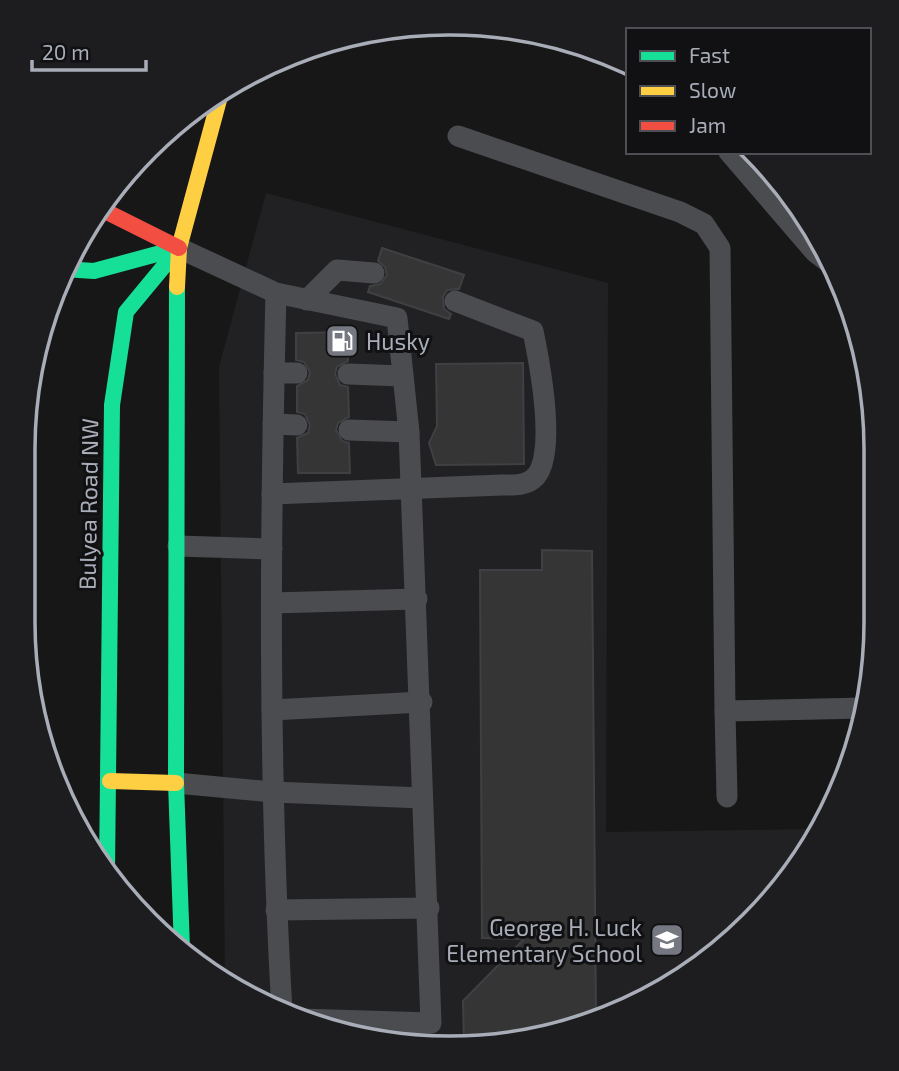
<svg xmlns="http://www.w3.org/2000/svg" width="899" height="1071" viewBox="0 0 899 1071" font-family="'Exo 2',sans-serif">
	<style>
		.built { fill: #212123 }
		.building { fill: #353536; stroke: #3f4043; stroke-width: 2 }
		.lines { fill: none; stroke-linecap: round; stroke-linejoin: round }
		.lane { stroke: #4b4c50; stroke-width: 21 }
		.fast { stroke: #16e098; stroke-width: 16 }
		.slow { stroke: #ffcf43; stroke-width: 16 }
		.jam { stroke: #f24e42; stroke-width: 16 }
		.labels { text-anchor: middle; dominant-baseline: central; stroke-width: 6; stroke-linejoin: round; paint-order: stroke }
		.poi-label { font-size: 23px; fill: #a8adb8; stroke: #111113; text-anchor: start }
		.street-label { font-size: 23px; fill: #a8adb8; stroke: #111113 }
		.rim { fill: none; stroke: #a8adb8; stroke-width: 3.5 }
	</style>
	<rect width="100%" height="100%" fill="#171717"/>
	<path class="built" d="M266,193L608,283L606,832L813,829L770,903L687,976L612,1016L506,1045H394L312,1025L225,982L219,367Z"/>
	<g class="building">
		<path d="M382,248L464,275L459,289L447,290L443,297L444,309L451,314L449,319L368,292L370,286L380,284L387,275L385,267L378,261Z"/>
		<path d="M348,332V361L337,367L335,374L340,385L348,387L349,417L338,423L336,430L342,441L349,443L350,473H298L297,438L308,433L310,425L305,414L297,412V386L308,380L310,372L304,362L296,360V333Z"/>
		<path d="M523,363L524,464L436,465L429,443L437,426L436,364Z"/>
		<path d="M542,550L592,551L596,1020L506,1045H464L463,1001L524,939L482,938L480,570H542Z"/>
	</g>
	<g class="lines">
		<g class="lane">
			<path d="M458,136L680,212L704,224L720,248L725,711L864,708"/>
			<path d="M729,152L815,252L827,261"/>
			<path d="M179,248L276,293L397,318L409,432L431,1023L300,1019"/>
			<path d="M276,293C270,532 268,772 282,1011"/>
			<path d="M307,300L337,270L374,273"/>
			<path d="M274,373H297"/>
			<path d="M348,374L403,376"/>
			<path d="M273,424L297,425"/>
			<path d="M349,430L409,432"/>
			<path d="M272,494L502,485C513,485 524,486 533,479C559,460 539,360 533,331L455,301"/>
			<path d="M178,546L272,549"/>
			<path d="M272,603L417,599"/>
			<path d="M272,710L422,702"/>
			<path d="M725,711L727,797"/>
			<path d="M176,783L273,792L422,798"/>
			<path d="M276,910L429,908"/>
		</g>
		<g class="fast">
			<path d="M64,269L94,271L179,248"/>
			<path d="M177,287L176,783L182,949"/>
			<path d="M107,871L112,405L126,312L179,248"/>
		</g>
		<g class="slow">
			<path d="M177,287L179,248L219,100"/>
			<path d="M110,781L176,783"/>
		</g>
		<path class="jam" d="M103,210L179,248"/>
	</g>
	<defs>
		<symbol id="fuel-square" viewBox="-11 -11 22 22"><rect x="-9" y="-9" width="18" height="18" rx="4" fill="#757880" stroke="#111113"/><path d="M-5.5-6h7V0h2V4h1.3V-2.5L3-4.5l.8-.8L6-3V5H2.5V1h-1V6h-7ZM-4.2-4.7v3.2H.2V-4.7Z" fill="#fff"/></symbol>
		<symbol id="school-square" viewBox="-11 -11 22 22"><rect x="-9" y="-9" width="18" height="18" rx="4" fill="#757880" stroke="#111113"/><path d="M0-5L7-2L0 1L-7-2ZM-4 1L0 2.5L4 1V4Q0 6-4 4Z" fill="#fff"/></symbol>
	</defs>
	<g fill-rule="evenodd">
		<use href="#fuel-square" x="323" y="322" width="38" height="38"/>
		<use href="#school-square" x="648" y="921" width="38" height="38"/>
	</g>
	<g class="labels">
		<g class="poi-label">
			<text x="366" y="341">Husky</text>
			<text x="642" y="927" text-anchor="end">George H. Luck<tspan x="642" dy="26">Elementary School</tspan></text>
		</g>
		<g class="street-label">
			<text transform="translate(88 504) rotate(-89)">Bulyea Road NW</text>
		</g>
	</g>
	<path d="M0 0H899V1071H0ZM449 35H450A414 414 0 0 1 864 449V622A414 414 0 0 1 450 1036H449A414 414 0 0 1 35 622V449A414 414 0 0 1 449 35Z" fill="#1d1d20" fill-rule="evenodd"/>
	<path class="rim" d="M449 35H450A414 414 0 0 1 864 449V622A414 414 0 0 1 450 1036H449A414 414 0 0 1 35 622V449A414 414 0 0 1 449 35Z"/>
	<rect x="626" y="28" width="245" height="126" fill="#111113" stroke="#4d4f55" stroke-width="2"/>
	<rect x="640" y="51" width="35" height="10" fill="#16e098" stroke="#4d4f55" stroke-width="2"/>
	<text x="689" y="63" font-size="21" fill="#a8adb8">Fast</text>
	<rect x="640" y="86" width="35" height="10" fill="#ffcf43" stroke="#4d4f55" stroke-width="2"/>
	<text x="689" y="98" font-size="21" fill="#a8adb8">Slow</text>
	<rect x="640" y="121" width="35" height="10" fill="#f24e42" stroke="#4d4f55" stroke-width="2"/>
	<text x="689" y="133" font-size="21" fill="#a8adb8">Jam</text>
	<path d="M32 60v10h114v-10" fill="none" stroke="#a8adb8" stroke-width="3.5"/>
	<text x="42" y="60" font-size="21" fill="#a8adb8" stroke="#111113" stroke-width="5" paint-order="stroke">20 m</text>
</svg>
